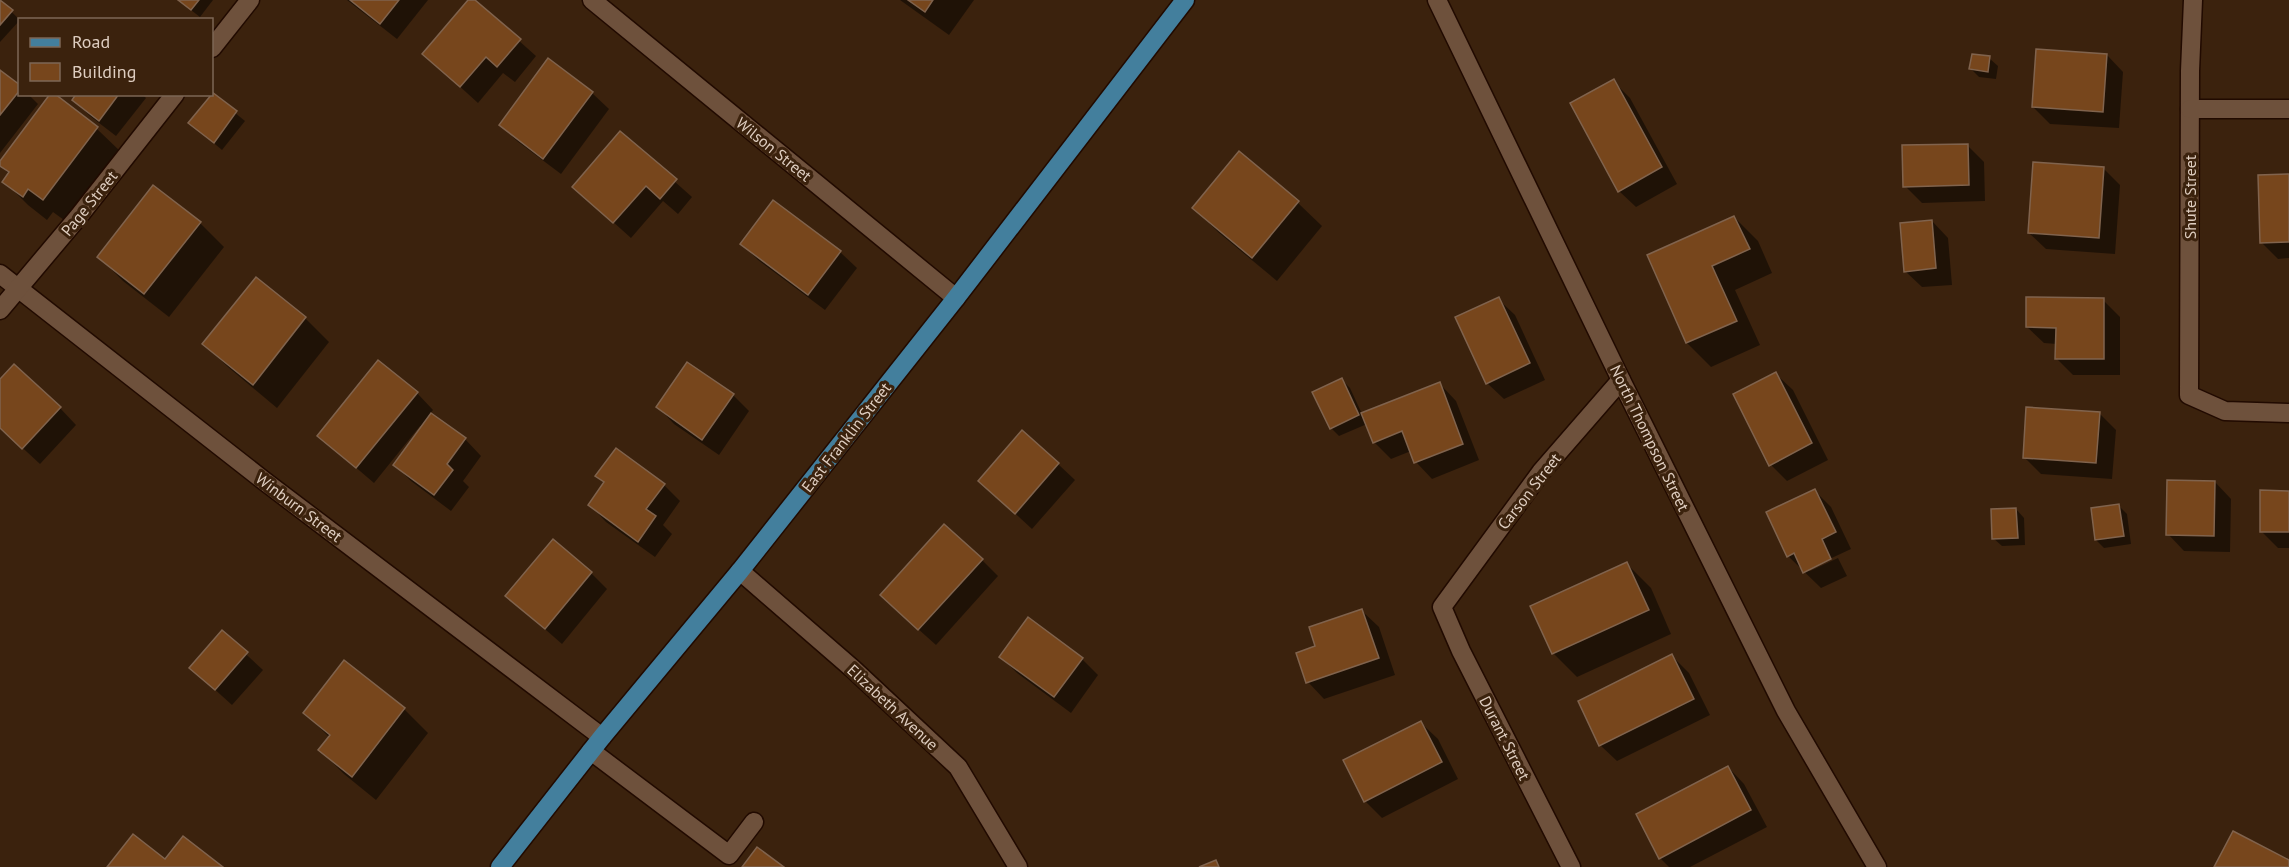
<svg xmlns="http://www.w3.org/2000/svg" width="2289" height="867" viewBox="0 0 2289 867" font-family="'PT Sans',sans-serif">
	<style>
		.shadow { fill: #0007 }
		.building { fill: #77461c; stroke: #80634d; stroke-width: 1.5 }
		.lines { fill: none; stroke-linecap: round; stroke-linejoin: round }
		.minor-casing { stroke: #210a00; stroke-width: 21 }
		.major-casing { stroke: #210a00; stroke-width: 21 }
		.minor { stroke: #6e513c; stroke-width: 18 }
		.major { stroke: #437f9d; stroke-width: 18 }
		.labels { text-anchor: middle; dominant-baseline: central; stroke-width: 6; stroke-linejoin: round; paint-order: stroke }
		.street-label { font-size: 16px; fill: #dfcec1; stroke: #3b220d }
	</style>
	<rect width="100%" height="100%" fill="#3b220d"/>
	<g class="shadow">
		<path d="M178,0H213L200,17Z"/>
		<path d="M347,0H428L397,39Z"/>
		<path d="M470,0H473L536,56L515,82L503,73L478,103L424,54Z"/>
		<path d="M900,0H974L949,35Z"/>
		<path d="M0,1L20,20L0,42Z"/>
		<path d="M2107,55L2123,72L2119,128L2050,124L2033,107Z"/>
		<path d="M1989,58L1998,66L1996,79L1979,77L1971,69Z"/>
		<path d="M548,60L592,93L609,109L561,174L517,141L500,125Z"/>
		<path d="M0,71L20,87V94H28L38,104L0,153Z"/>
		<path d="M1613,81L1630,98L1677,184L1636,207L1619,191Z"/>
		<path d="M52,94L97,129L121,152L68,223L53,212L47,220L28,205L4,181L9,174L0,164Z"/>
		<path d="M78,94H142L146,98L116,136L90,116L74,100Z"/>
		<path d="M212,94L245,121L222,150L190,123Z"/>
		<path d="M620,133L692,197L678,214L663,201L631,238L574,187Z"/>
		<path d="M1967,145L1984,162L1985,201L1922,203L1905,186Z"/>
		<path d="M1240,153L1298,203L1322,226L1277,281L1218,232L1194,208Z"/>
		<path d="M2103,168L2120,185L2115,254L2046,249L2029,233Z"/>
		<path d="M2289,175V258L2278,259L2261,242Z"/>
		<path d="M774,202L840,252L857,268L825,310L758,260L742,244Z"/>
		<path d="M1734,217L1758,241L1772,273L1735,290L1760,345L1711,367L1687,343L1649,256Z"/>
		<path d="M1932,221L1948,238L1952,285L1922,287L1905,271Z"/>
		<path d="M200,223L224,247L169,317L123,281L99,257Z"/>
		<path d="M1498,299L1515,315L1545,380L1504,399L1487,383Z"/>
		<path d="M2103,300L2120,317V375H2073L2057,359V344L2044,343L2027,327Z"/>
		<path d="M305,318L329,342L277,408L228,367L204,344Z"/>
		<path d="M1776,374L1793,390L1828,460L1787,481L1771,465Z"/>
		<path d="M1342,380L1350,388L1362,414L1440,384L1456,401L1479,460L1432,479L1416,462L1411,451L1391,459L1374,442L1367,424L1339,436L1331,428Z"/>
		<path d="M0,381L60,408L76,425L40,464L0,427Z"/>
		<path d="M417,393L433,410L430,414L465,439L481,456L463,481L469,487L451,511L411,481L395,465L422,428L420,426L374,483L319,436Z"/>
		<path d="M733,395L749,411L719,455L674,424L658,407Z"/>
		<path d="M2099,413L2116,430L2112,479L2041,474L2024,457Z"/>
		<path d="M1058,464L1075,480L1032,529L980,481Z"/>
		<path d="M597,475L664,485L680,501L663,525L672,534L655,557L606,522L590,505L605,484Z"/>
		<path d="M2215,482L2231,499L2230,552L2184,551L2168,534Z"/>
		<path d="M1815,491L1831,507L1851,549L1808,569L1810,571L1838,558L1847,576L1821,588L1788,556Z"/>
		<path d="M2289,492V548H2278L2261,531Z"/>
		<path d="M2119,506L2127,514L2131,544L2104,548L2096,540Z"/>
		<path d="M2016,509L2024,518L2025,545L2002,546L1993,538Z"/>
		<path d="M982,560L998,576L936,645L898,611Z"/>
		<path d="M1627,564L1651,588L1671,634L1577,677L1553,653Z"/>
		<path d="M591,573L607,589L562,644L507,596Z"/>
		<path d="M1362,611L1379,627L1395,675L1324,699L1308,682Z"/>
		<path d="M222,632L263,670L232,705L191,668Z"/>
		<path d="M1672,656L1689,673L1710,715L1617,761L1600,745Z"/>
		<path d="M1001,657L1082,659L1098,675L1071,713L1017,673Z"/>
		<path d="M404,709L428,733L376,800L344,774L320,750L330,738L305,713Z"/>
		<path d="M1421,723L1438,739L1458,779L1382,818L1365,801Z"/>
		<path d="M1728,767L1744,784L1767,827L1690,867H1669L1660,858Z"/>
	</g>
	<g class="building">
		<path d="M0,0L13,10L0,25Z"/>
		<path d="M178,0H199L191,10Z"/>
		<path d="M350,0H399L380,24Z"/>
		<path d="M468,0H475L521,39L497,67L486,57L460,87L422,54Z"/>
		<path d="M908,0H933L925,12Z"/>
		<path d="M2036,49L2107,54L2103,112L2032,107Z"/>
		<path d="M1972,54L1990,56L1988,72L1969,69Z"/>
		<path d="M548,58L593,92L543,159L499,125Z"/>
		<path d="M0,70L20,85V90L0,115Z"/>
		<path d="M1614,79L1662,167L1618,192L1570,103Z"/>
		<path d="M212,92L237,111L214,143L188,123L212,94Z"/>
		<path d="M50,94H55L98,127L43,200L28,189L23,197L2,182L9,172L0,166V161Z"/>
		<path d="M76,94H119L99,121L72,100Z"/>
		<path d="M620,131L677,179L660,199L646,186L613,223L572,187Z"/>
		<path d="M1968,144L1969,185L1903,187L1902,145Z"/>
		<path d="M1239,151L1299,201L1252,258L1192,208Z"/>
		<path d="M2033,162L2104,167L2099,238L2028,233Z"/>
		<path d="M2289,174V242L2260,243L2258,175Z"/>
		<path d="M153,185L201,222L144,294L97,257Z"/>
		<path d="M773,200L841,251L808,295L740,244Z"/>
		<path d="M1734,216L1750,249L1712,266L1737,321L1686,343L1647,255Z"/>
		<path d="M1932,220L1936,268L1904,272L1900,223Z"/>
		<path d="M256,277L306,317L253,385L202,344Z"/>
		<path d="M1499,297L1530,363L1486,384L1455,317Z"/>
		<path d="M2026,297L2104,298V359H2055L2056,328L2026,327Z"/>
		<path d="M378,360L418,392L356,468L317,436Z"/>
		<path d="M687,362L734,394L702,440L656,407Z"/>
		<path d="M14,364L61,407L22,449L0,428V379Z"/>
		<path d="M1776,372L1812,443L1769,466L1733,394Z"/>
		<path d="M1342,378L1359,415L1330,429L1312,392Z"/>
		<path d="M1440,382L1463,444L1414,463L1402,431L1373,443L1361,413Z"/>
		<path d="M2026,407L2100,412L2096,463L2023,458Z"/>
		<path d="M431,413L466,438L447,464L453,470L434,495L393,465Z"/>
		<path d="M1022,430L1059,463L1015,514L978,481Z"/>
		<path d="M616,448L665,484L646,509L656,516L638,542L588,505L604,482L595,476Z"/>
		<path d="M2167,480L2215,481L2214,536L2166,535Z"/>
		<path d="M1815,489L1836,532L1822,539L1831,559L1803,573L1794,553L1787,557L1766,512Z"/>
		<path d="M2260,490L2289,491V532H2260Z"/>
		<path d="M2119,504L2124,536L2095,540L2091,508Z"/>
		<path d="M2016,508L2018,538L1992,539L1991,509Z"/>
		<path d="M944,524L983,559L918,630L880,595Z"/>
		<path d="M553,539L592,572L545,629L505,596Z"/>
		<path d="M1627,562L1649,610L1552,654L1530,606Z"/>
		<path d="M1362,609L1379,658L1306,683L1296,653L1315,646L1309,627Z"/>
		<path d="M1028,617L1083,658L1054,697L999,657Z"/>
		<path d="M222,630L248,652L215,690L189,668Z"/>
		<path d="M1672,654L1694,699L1599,746L1578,701Z"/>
		<path d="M344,660L405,708L352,777L318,750L330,735L303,713Z"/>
		<path d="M1421,721L1442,762L1364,802L1343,760Z"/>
		<path d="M1728,766L1751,810L1659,859L1636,814Z"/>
		<path d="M2233,831L2289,860V867H2214Z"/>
		<path d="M133,834L165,859L183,836L223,867H107Z"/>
		<path d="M757,847L784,867H742Z"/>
		<path d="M1216,860L1219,867H1199Z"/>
	</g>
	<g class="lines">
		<defs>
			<g id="minor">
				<path d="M592,0L956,298"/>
				<path d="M1437,0L1621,380L1786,711L1877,867"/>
				<path d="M2193,0L2190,71L2189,395L2225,411L2289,413"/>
				<path d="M212,48L250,0"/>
				<path d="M2190,109H2289"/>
				<path d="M0,274L263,480L602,737"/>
				<path d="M0,310L79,216L175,94"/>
				<path d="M740,571L853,669L958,767L1018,867"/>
				<path d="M591,751L729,855L754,822"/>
				<path d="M1571,867L1461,651L1442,607L1541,472L1621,380"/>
			</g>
			<path id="major" d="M500,867L602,737L740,571L956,298L1185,0"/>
		</defs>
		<use href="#minor" class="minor-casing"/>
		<use href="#major" class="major-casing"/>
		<use href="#minor" class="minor"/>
		<use href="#major" class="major"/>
	</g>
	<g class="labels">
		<g class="street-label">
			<text transform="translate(774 149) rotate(39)">Wilson Street</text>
			<text transform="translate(2190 197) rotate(-90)">Shute Street</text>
			<text transform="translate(89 203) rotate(-51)">Page Street</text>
			<text transform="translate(846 437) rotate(-52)">East Franklin Street</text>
			<text transform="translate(1650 438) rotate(64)">North Thompson Street</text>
			<text transform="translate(1529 491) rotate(-52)">Carson Street</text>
			<text transform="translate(299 507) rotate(37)">Winburn Street</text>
			<text transform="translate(893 707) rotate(43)">Elizabeth Avenue</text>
			<text transform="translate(1505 738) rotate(63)">Durant Street</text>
		</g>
	</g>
	<rect x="18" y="18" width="195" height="78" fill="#3b220d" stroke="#7d6755" stroke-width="1.5"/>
	<rect x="30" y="38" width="30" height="9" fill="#437f9d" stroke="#7d6755" stroke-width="1.5"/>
	<text x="72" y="48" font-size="18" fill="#dfcec1">Road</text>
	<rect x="30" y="63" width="30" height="18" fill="#77461c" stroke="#7d6755" stroke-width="1.5"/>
	<text x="72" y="78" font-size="18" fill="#dfcec1">Building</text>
</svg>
